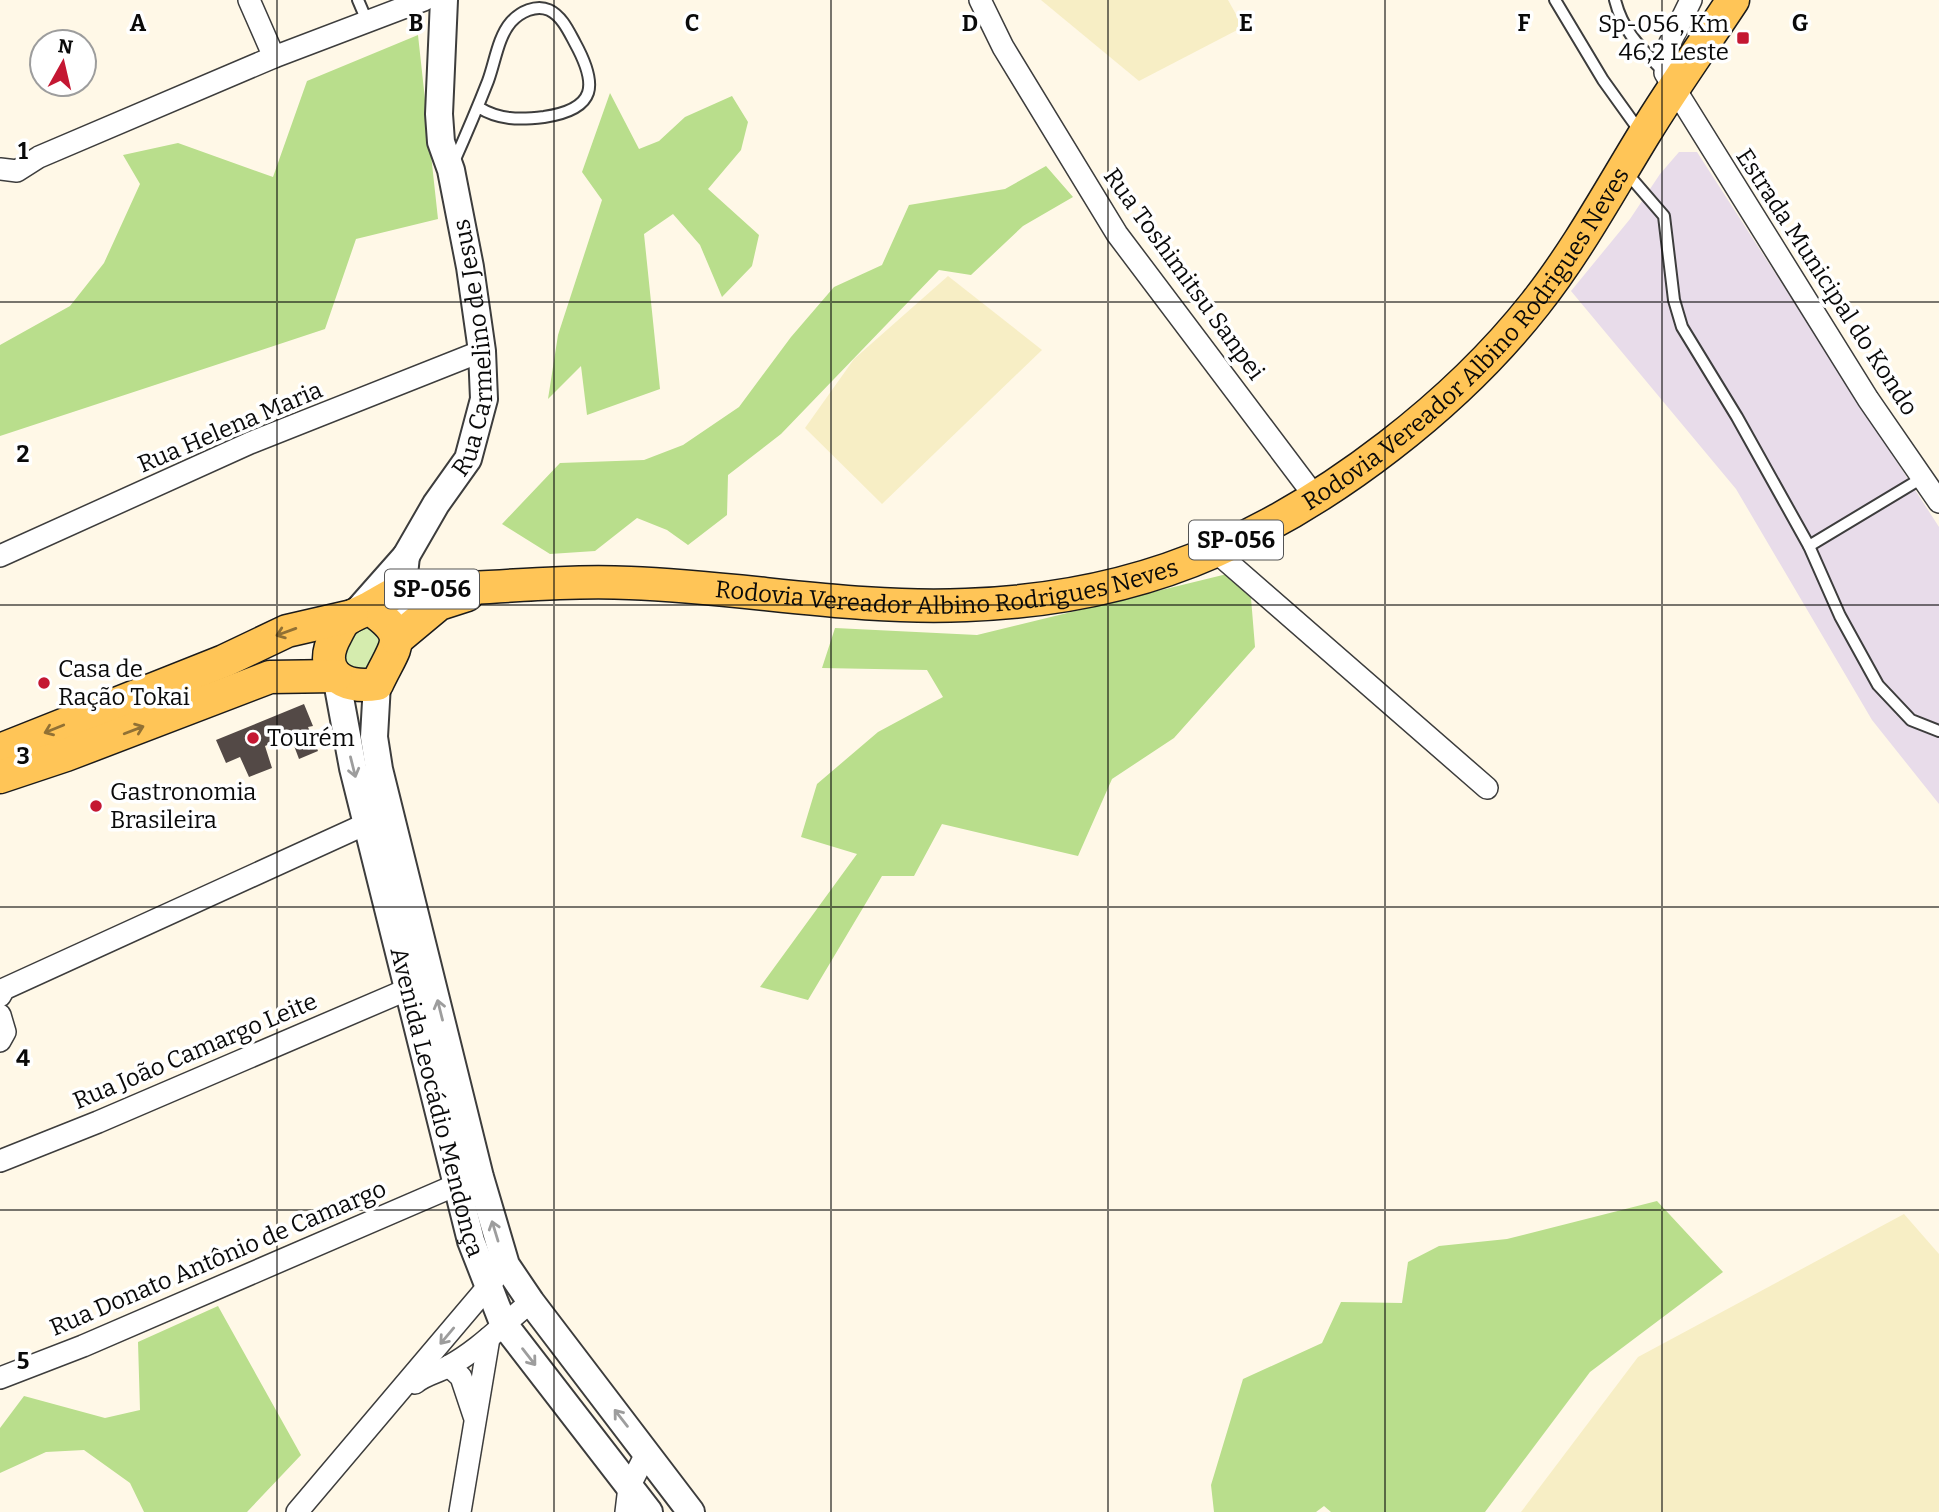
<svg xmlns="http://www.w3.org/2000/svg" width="1939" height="1512" viewBox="0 0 1939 1512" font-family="Bitter,serif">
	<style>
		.industrial { fill: #e8dcea }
		.farmland { fill: #f7eec5 }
		.green { fill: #d5ecae }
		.forest { fill: #b9de8c }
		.building { fill: #534946 }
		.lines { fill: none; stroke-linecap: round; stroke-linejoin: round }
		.service-casing { stroke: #3d3d3d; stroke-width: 14 }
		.minor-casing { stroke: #3d3d3d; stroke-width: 24 }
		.tertiary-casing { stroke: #3d3d3d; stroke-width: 30 }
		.primary-casing { stroke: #1b1b1b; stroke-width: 35 }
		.service { stroke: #fff; stroke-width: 10 }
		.minor { stroke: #fff; stroke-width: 21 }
		.tertiary { stroke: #fff; stroke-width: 26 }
		.primary { stroke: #ffc557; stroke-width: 32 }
		.oneway { stroke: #917134 }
		.oneway2 { stroke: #9d9d9d }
		.grid { fill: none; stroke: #0a0a0a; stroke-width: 2; stroke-opacity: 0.55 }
		.poi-dot { fill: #c41732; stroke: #fff; stroke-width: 2.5 }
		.labels { text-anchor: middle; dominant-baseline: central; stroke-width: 7; stroke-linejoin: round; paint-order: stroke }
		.shield { fill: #fff; stroke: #545454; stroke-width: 2 }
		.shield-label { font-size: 23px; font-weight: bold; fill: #0a0a0a }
		.poi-label { font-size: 24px; fill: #0a0a0a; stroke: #fff; text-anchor: start }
		.street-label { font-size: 24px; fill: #0a0a0a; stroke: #fff }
		.grid-label { font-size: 23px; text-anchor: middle; font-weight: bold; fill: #0a0a0a; stroke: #fff; stroke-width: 7; stroke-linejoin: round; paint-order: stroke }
	</style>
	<rect width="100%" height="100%" fill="#fff8e7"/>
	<path class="industrial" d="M1679,152H1697L1939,527V804L1872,720L1736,489L1571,291L1630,219L1660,174Z"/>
	<g class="farmland">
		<path d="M1041,0H1228L1243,27L1139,81Z"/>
		<path d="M948,276L1042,350L882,504L805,428L854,359Z"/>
		<path d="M1904,1214L1939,1254V1512H1521L1638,1357Z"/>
	</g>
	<path class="green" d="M373,624L384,643L365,671L349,673L340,648L346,635Z"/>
	<g class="forest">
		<path d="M418,35L438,219L356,239L325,329L0,436V345L70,306L104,263L140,184L123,155L178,143L273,177L307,81Z"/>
		<path d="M610,93L639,149L659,141L685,117L732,96L748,122L741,150L708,189L759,235L752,266L722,297L700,245L673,214L644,234L660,389L587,415L581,366L548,399L558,335L602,200L582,172Z"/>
		<path d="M1046,166L1073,197L1023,226L971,275L939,270L781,434L728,475L727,515L688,545L667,530L637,518L595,551L550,554L502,524L560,463L644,460L683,445L739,407L791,337L834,287L882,265L909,205L1005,189Z"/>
		<path d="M1227,574L1251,598L1255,647L1174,738L1112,779L1078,856L942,824L914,876H882L808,1000L760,987L857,854L801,837L817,784L878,732L943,697L927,670L822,668L835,628L977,635Z"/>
		<path d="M1657,1201L1723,1272L1590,1372L1485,1512H1331L1324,1506L1316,1512H1214L1211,1485L1243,1379L1322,1343L1341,1302L1402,1303L1408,1262L1439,1246L1507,1239Z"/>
		<path d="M218,1306L301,1455L247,1512H144L130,1483L84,1450L46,1452L0,1473V1428L24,1396L105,1418L140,1410L138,1342Z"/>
	</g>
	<path class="building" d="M304,704L313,726L308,727L318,751L299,759L290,735L265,746L272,768L249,777L240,757L226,763L216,740Z"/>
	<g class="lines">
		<defs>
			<g id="service">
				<path d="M358,0L367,21"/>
				<path d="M1555,0L1603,80L1641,133"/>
				<path d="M1615,0C1623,32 1641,48 1663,71"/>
				<path d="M453,164C465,137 477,109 488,81C495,62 498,37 511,22C520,12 536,4 549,10C562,16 569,32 575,43C598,85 597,109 544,117C519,120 499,120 478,107"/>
				<path d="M1626,172L1664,216L1674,300L1682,327L1737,417L1809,546L1840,616L1878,685L1911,720L1939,731"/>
				<path d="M1809,546L1922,478"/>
			</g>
			<g id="minor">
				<path d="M249,0L274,57"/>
				<path d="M980,0L1003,47L1117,234L1316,498"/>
				<path d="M1691,0L1668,47L1665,73L1868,399L1939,502"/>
				<path d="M0,169L17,171L39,157L274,57L424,0"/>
				<path d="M1215,551L1487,788"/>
				<path d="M0,556L250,443L482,351"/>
				<path d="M0,996L4,989L368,823"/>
				<path d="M0,1015L5,1032L0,1041"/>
				<path d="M0,1161L98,1122L420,984"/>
				<path d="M449,1366L461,1377L474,1416"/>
				<path d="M0,1378L83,1346L456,1185"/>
				<path d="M415,1383C426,1374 437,1373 449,1366C479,1350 504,1323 531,1302"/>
				<path d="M297,1512L496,1277"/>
				<path d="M460,1512L489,1338"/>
				<path d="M626,1512L629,1487L647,1452"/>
			</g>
			<g id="tertiary">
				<path id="s1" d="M406,556L436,504L468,459L484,399L482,351L470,267L451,170L441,142L439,114L444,0"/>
				<path d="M360,608L406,556L397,641"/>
				<path id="s2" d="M336,676L353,768L471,1241L503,1323L649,1512"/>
				<path d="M377,684L374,737L379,769L480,1177L506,1265L531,1302L691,1512"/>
			</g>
			<g id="primary">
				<path id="s3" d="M369,608C411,638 396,643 377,684C342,690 316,671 336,635C338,631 342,623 346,620C352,615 362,612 369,608C379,603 390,595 400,591C408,589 419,590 427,590C447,589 468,588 489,587C536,584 583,581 630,583C742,587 854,610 966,605C1051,602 1138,585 1215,551C1332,500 1456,404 1535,304C1577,251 1610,190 1645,133C1673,87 1704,44 1733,0"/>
				<path d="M397,639L439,604L467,595"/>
				<path d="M0,750L224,661L287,631L352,616"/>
				<path d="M0,777L66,755L270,677L336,676"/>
			</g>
		</defs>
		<use href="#service" class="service-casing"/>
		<use href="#minor" class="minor-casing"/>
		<use href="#tertiary" class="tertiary-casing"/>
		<use href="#primary" class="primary-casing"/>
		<use href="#service" class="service"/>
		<use href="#minor" class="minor"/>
		<use href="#tertiary" class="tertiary"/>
		<use href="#primary" class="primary"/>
	</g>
	<defs><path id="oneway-shaft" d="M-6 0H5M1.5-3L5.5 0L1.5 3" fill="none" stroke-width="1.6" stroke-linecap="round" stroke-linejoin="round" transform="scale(1.75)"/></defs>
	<g class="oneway">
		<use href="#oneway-shaft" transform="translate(286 632) rotate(160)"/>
		<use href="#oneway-shaft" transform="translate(54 729) rotate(158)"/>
		<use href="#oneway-shaft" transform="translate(134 730) rotate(-21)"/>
	</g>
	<g class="oneway2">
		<use href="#oneway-shaft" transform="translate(353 767) rotate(76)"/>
		<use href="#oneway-shaft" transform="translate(440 1010) rotate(-104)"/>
		<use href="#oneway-shaft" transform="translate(495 1231) rotate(-107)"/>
		<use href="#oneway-shaft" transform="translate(447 1336) rotate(130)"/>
		<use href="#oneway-shaft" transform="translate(529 1357) rotate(52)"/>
		<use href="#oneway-shaft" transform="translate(621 1418) rotate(-128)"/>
	</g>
	<path class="grid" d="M277,0V1512M554,0V1512M831,0V1512M1108,0V1512M1385,0V1512M1662,0V1512M0,302H1939M0,605H1939M0,907H1939M0,1210H1939"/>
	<g class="poi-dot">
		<rect x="1736" y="31" width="14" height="14" rx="3.5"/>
		<circle cx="44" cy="683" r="7"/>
		<circle cx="253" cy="738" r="7"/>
		<circle cx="96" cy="806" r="7"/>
	</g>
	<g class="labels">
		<g class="shield">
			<rect x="1189" y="520.5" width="94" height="39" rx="5"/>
			<rect x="385" y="569.5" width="94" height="39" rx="5"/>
		</g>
		<g class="shield-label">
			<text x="1236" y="540">SP-056</text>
			<text x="432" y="589">SP-056</text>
		</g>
		<g class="poi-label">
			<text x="1729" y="24" text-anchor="end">Sp-056, Km<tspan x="1729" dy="28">46,2 Leste</tspan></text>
			<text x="58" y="669">Casa de<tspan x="58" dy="28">Ração Tokai</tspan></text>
			<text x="267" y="738">Tourém</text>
			<text x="110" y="792">Gastronomia<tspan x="110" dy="28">Brasileira</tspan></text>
		</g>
		<g class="street-label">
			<text transform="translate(1184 274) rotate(54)">Rua Toshimitsu Sanpei</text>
			<text transform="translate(1827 282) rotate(57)">Estrada Municipal do Kondo</text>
			<text stroke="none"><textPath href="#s3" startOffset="1416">Rodovia Vereador Albino Rodrigues Neves</textPath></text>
			<text stroke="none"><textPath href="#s1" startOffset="228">Rua Carmelino de Jesus</textPath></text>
			<text transform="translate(230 427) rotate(-23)">Rua Helena Maria</text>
			<text stroke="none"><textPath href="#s3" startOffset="807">Rodovia Vereador Albino Rodrigues Neves</textPath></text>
			<text transform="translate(195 1051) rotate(-23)">Rua João Camargo Leite</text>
			<text stroke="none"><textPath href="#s2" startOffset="438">Avenida Leocádio Mendonça</textPath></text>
			<text transform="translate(218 1258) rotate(-23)">Rua Donato Antônio de Camargo</text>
		</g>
	</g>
	<g class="grid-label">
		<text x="138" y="31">A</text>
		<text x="416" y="31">B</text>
		<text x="692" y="31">C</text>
		<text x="970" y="31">D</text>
		<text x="1246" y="31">E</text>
		<text x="1524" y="31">F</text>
		<text x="1800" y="31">G</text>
		<text x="23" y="159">1</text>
		<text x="23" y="462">2</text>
		<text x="23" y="764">3</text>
		<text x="23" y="1066">4</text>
		<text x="23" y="1369">5</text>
	</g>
	<g transform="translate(63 63) rotate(8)"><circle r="33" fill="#ffffff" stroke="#9d9d9d" stroke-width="2"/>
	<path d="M0-5L12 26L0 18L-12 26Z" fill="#c41732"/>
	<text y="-10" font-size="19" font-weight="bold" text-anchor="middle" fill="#0a0a0a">N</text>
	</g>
</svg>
